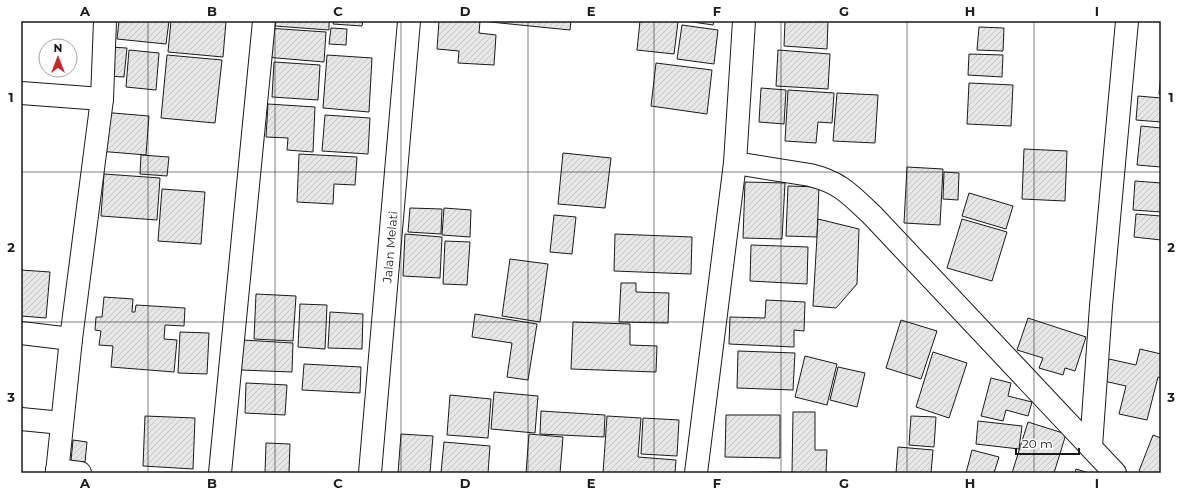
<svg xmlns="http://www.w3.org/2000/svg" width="1182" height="494" viewBox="0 0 1182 494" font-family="Montserrat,sans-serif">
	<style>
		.building { fill: url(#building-hatch); stroke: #1a1a1a }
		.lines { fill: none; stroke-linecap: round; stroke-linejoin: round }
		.minor-casing { stroke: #1a1a1a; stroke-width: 24 }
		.minor { stroke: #fff; stroke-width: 22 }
		.grid { fill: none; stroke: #1a1a1a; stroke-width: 1; stroke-opacity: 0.55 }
		.labels { text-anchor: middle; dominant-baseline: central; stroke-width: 3; stroke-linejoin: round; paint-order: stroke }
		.street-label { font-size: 12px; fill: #1a1a1a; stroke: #fff }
		.neatline { fill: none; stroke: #1a1a1a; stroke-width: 1.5 }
		.grid-label { font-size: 13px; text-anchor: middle; font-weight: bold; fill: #1a1a1a }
	</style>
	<defs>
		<pattern id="building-hatch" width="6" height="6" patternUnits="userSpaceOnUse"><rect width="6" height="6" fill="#e6e6e6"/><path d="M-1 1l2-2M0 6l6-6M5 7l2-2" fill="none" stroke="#c5c5c5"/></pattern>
	</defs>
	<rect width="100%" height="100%" fill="#fff"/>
	<g class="building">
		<path d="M119,21H169L166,44L117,39Z"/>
		<path d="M171,21H226L223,57L168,52Z"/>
		<path d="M275,21H329V30L275,26Z"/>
		<path d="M334,21H363L362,26L333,24Z"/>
		<path d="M439,21H480L479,33L496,35L494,65L458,63L459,51L437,49Z"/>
		<path d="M490,21H571L570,30L490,22Z"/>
		<path d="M640,21H665L678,22L674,54L637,50Z"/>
		<path d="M686,21H714L713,25Z"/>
		<path d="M785,21H828L827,49L784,46Z"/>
		<path d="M682,25L718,30L714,64L677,59Z"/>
		<path d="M979,27L1004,28L1003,51L977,50Z"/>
		<path d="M267,28L326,32L324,62L265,57Z"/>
		<path d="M331,28L347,29L346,45L329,44Z"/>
		<path d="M109,47L127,48L124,77L106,76Z"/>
		<path d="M129,50L159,53L156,90L126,87Z"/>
		<path d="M778,50L830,54L828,89L776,86Z"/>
		<path d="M969,54L1003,55L1002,77L968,75Z"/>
		<path d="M167,55L222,60L215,123L161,118Z"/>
		<path d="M327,55L372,58L369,112L323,108Z"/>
		<path d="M274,62L320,65L318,100L272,97Z"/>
		<path d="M656,63L712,70L707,114L651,106Z"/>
		<path d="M1161,74V95L1159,94Z"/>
		<path d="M969,83L1013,85L1011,126L967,124Z"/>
		<path d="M761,88L786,90L784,124L759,122Z"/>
		<path d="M788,90L834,93L832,123L818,122L816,143L785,141Z"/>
		<path d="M837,93L878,95L875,143L833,141Z"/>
		<path d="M1138,96L1161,98V122L1136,120Z"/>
		<path d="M268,104L315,107L313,152L287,150L288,138L266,137Z"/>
		<path d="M101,112L149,116L146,155L98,151Z"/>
		<path d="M325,115L370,118L368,154L322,151Z"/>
		<path d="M1141,126L1161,128V167L1137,165Z"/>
		<path d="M1024,149L1067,151L1065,201L1022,199Z"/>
		<path d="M563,153L611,158L605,208L558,204Z"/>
		<path d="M299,154L357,157L355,185L334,184L333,204L297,202Z"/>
		<path d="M141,155L169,157L167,176L140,174Z"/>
		<path d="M907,167L943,169L940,225L904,223Z"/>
		<path d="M944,172L959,173L958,200L943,199Z"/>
		<path d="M104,174L160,178L157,220L101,216Z"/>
		<path d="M1135,181L1161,183V212L1133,210Z"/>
		<path d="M745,182L785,183L782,239L743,238Z"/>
		<path d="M788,186L819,187L817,237L786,236Z"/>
		<path d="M162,189L205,192L201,244L158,241Z"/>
		<path d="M969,193L1013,206L1006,229L962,216Z"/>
		<path d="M410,208L442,209L441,234L408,232Z"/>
		<path d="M444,208L471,210L470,237L442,235Z"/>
		<path d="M1136,214L1161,216V240L1134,237Z"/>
		<path d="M554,215L576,217L572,254L550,252Z"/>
		<path d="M818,219L859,229L857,284L836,308L813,306Z"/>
		<path d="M962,219L1007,232L992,281L947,268Z"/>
		<path d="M405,234L442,237L440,278L403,276Z"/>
		<path d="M615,234L692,237L691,274L614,271Z"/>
		<path d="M445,241L470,242L467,285L443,284Z"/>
		<path d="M751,245L808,247L807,284L750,281Z"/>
		<path d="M510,259L548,264L540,322L502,316Z"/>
		<path d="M21,270L50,272L46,318L21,316Z"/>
		<path d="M621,283H636V292L669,293L668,323L619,322Z"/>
		<path d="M256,294L296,296L293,341L254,339Z"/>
		<path d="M104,297L133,299L132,312H135L136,305L185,308L184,326L165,325L164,339L177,340L174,372L111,367L113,346L99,345L101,331L95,330L96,317H102Z"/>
		<path d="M766,300L805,302L804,331L794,330V347L729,344L730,317L765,318Z"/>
		<path d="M300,304L327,305L325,349L298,347Z"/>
		<path d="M330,312L363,314L362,349L328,348Z"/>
		<path d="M475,314L537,324L528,380L507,377L512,343L472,337Z"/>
		<path d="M1028,318L1086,337L1075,371L1065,368L1063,375L1039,368L1043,358L1017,350Z"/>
		<path d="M901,320L937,331L921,379L886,368Z"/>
		<path d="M573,322L630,324V345L657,346L656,372L571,369Z"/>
		<path d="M180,332L209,333L207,374L178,373Z"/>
		<path d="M243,340L293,343L292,372L241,370Z"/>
		<path d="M1140,349L1161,354V378L1158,377L1147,420L1119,414L1126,386L1104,381L1109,359L1136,365Z"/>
		<path d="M738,351L795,353L793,390L737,388Z"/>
		<path d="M933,352L967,363L949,418L916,407Z"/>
		<path d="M805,356L837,364L827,405L795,397Z"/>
		<path d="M304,364L361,367L360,393L302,390Z"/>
		<path d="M838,367L865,373L857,407L830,400Z"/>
		<path d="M991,378L1011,383L1008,396L1032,402L1028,416L1006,410L1003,421L981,416Z"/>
		<path d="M246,383L287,385L285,415L245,413Z"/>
		<path d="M494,392L538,396L535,433L491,429Z"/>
		<path d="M450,395L491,399L488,438L447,435Z"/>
		<path d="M541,411L605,415L604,437L540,434Z"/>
		<path d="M793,412H815V450H827L826,473H792Z"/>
		<path d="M726,415H780V458L725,457Z"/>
		<path d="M145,416L195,418L193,469L143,466Z"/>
		<path d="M607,416L641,418L638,457L676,460L675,473H603Z"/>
		<path d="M911,416L936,417L934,447L909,445Z"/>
		<path d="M643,418L679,420L677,456L641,454Z"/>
		<path d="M978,421L1022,426L1019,449L976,444Z"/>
		<path d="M1028,422L1066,434L1054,473H1012Z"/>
		<path d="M401,434L433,436L430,473H398Z"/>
		<path d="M529,434L563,437L560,473H526Z"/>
		<path d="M1153,435L1161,438V473H1143L1139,471Z"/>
		<path d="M73,440L87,442L85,462L71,461Z"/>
		<path d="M444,442L490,446L488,473H441Z"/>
		<path d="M266,443L290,444L289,473H265Z"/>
		<path d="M898,447L933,450L931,473H896Z"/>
		<path d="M972,450L999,457L994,473H966Z"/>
		<path d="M1076,469L1089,473H1075Z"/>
		<path d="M780,472V473H719Z"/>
	</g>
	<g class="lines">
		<defs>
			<g id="minor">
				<path d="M21,93L102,99"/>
				<path d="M735,163L810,175C840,182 851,195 873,216L1115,473"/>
				<path d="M21,333L71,339"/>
				<path d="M21,419L62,423"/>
				<path d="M1091,446L1101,306L1127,21"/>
				<path d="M57,470L80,473"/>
				<path d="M57,473L71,339L102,99L105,21"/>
				<path d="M220,473L264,21"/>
				<path d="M370,473L409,21"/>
				<path d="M696,473L735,163L744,21"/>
			</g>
		</defs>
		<use href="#minor" class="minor-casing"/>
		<use href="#minor" class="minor"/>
	</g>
	<path class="grid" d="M148,21V473M275,21V473M401,21V473M528,21V473M654,21V473M781,21V473M907,21V473M1034,21V473M21,172H1161M21,322H1161"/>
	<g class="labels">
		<g class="street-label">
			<text transform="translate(390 247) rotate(-85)">Jalan Melati</text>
		</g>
	</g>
	<rect width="1182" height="494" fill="none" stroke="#ffffff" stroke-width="44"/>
	<g transform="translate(58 58)"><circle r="19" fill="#ffffff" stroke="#a3a3a3"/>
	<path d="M0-3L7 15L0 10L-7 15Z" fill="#c62828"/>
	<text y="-6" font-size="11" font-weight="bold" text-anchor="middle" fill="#1a1a1a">N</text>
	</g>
	<path d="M1016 448v6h63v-6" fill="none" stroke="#1a1a1a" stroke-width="2"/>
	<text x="1022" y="448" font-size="12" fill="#1a1a1a" stroke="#ffffff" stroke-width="3" paint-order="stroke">20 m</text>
	<rect x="22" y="22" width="1138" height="450" class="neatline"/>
	<g class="grid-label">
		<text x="85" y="16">A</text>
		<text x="212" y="16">B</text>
		<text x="338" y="16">C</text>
		<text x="465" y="16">D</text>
		<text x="591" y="16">E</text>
		<text x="717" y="16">F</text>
		<text x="844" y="16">G</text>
		<text x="970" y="16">H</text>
		<text x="1097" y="16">I</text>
		<text x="11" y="102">1</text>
		<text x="1171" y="102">1</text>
		<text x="11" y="252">2</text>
		<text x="1171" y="252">2</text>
		<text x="11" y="402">3</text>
		<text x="1171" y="402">3</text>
		<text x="85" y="488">A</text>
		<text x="212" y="488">B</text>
		<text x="338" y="488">C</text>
		<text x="465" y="488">D</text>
		<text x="591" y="488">E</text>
		<text x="717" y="488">F</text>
		<text x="844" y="488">G</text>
		<text x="970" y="488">H</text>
		<text x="1097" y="488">I</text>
	</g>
</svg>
